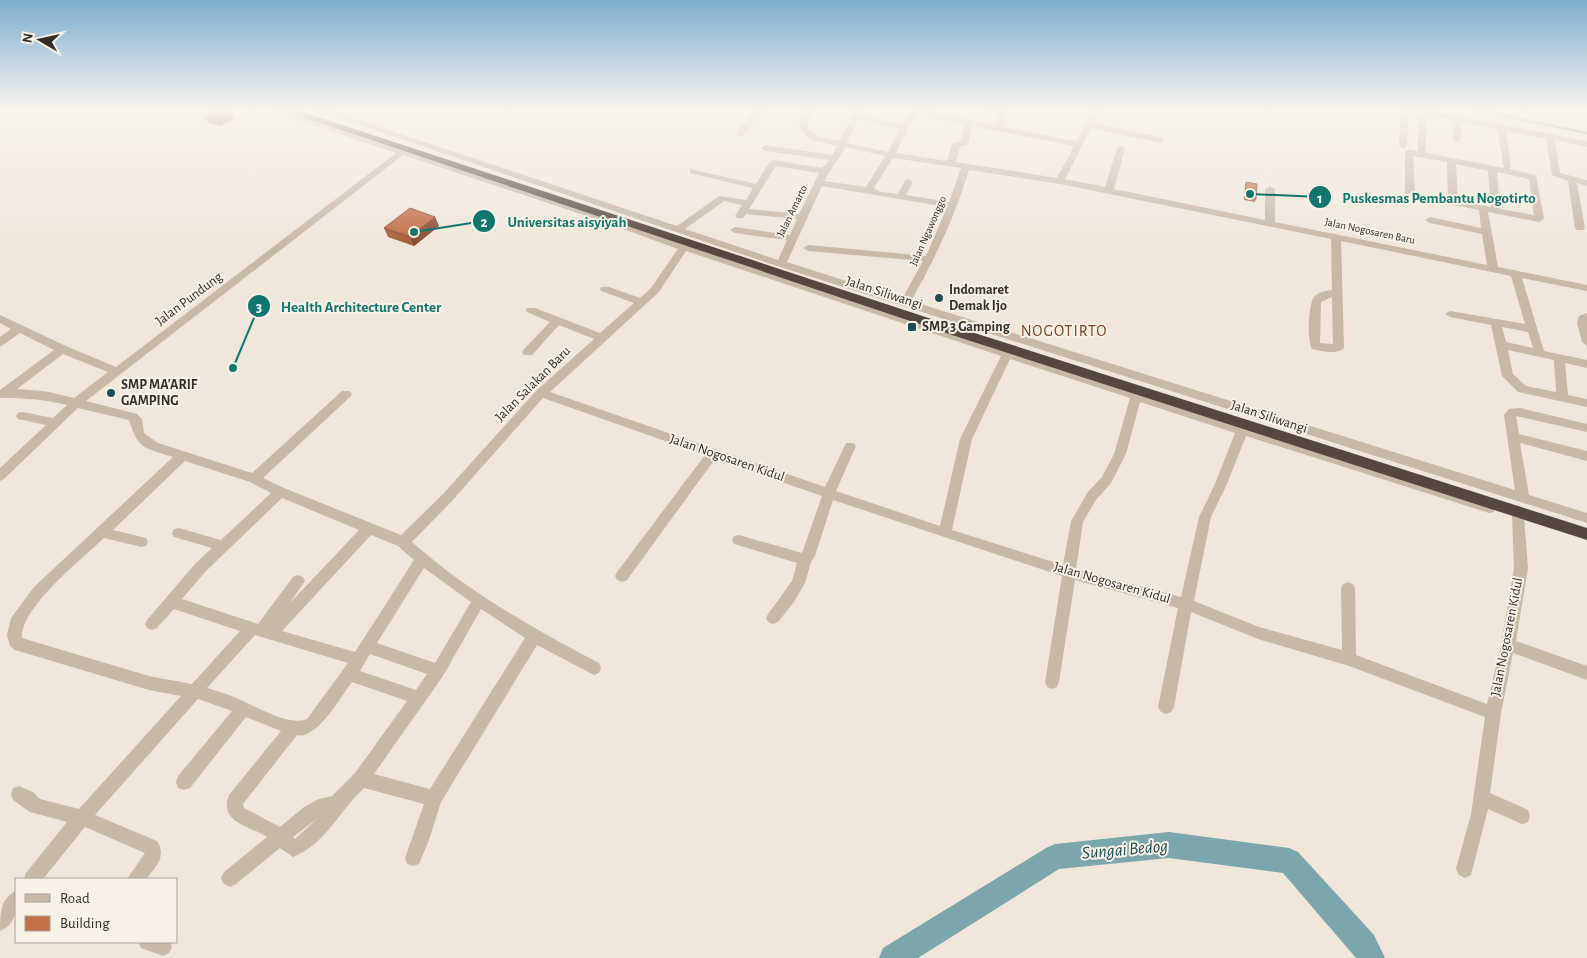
<svg xmlns="http://www.w3.org/2000/svg" width="1587" height="958" viewBox="0 0 1587 958" font-family="'Alegreya Sans',sans-serif">
	<style>
		.lines { fill: none; stroke-linecap: round; stroke-linejoin: round }
		.stream { stroke: #7aa6ac; stroke-width: 2.5 }
		.river { fill: #7aa6ac; fill-rule: evenodd }
		.minor { fill: #c8b8a6; fill-rule: evenodd }
		.highway { fill: #55473e; fill-rule: evenodd }
		.wall { fill: #a75f3c }
		.shaded-wall { fill: #884d31 }
		.building { fill: #c26e46; stroke: #884d31 }
		.poi-dot { fill: #1e4c54; stroke: #f8f1e6; stroke-width: 2 }
		.labels { text-anchor: middle; dominant-baseline: central; stroke-width: 4; stroke-linejoin: round; paint-order: stroke }
		.far-street-label { font-size: 11px; fill: #342c27; stroke: #f8f1e6 }
		.poi-label { font-size: 14px; font-weight: bold; fill: #342c27; stroke: #f8f1e6; text-anchor: start }
		.street-label { font-size: 14px; fill: #342c27; stroke: #f8f1e6 }
		.quarter-label { font-size: 16px; letter-spacing: 1px; fill: #804023; stroke: #f8f1e6 }
		.near-water-label { font-size: 18px; font-style: italic; fill: #1e4c54; stroke: #f8f1e6 }
		.leader { fill: none; stroke: #0f766e; stroke-width: 2 }
		.callout-dot { fill: #0f766e; stroke: #f8f1e6; stroke-width: 2 }
		.mark-label { font-size: 15px; text-anchor: middle; font-weight: bold; fill: #fff }
		.callout-label { font-size: 15px; text-anchor: middle; font-weight: bold; fill: #0f766e; stroke: #f8f1e6; stroke-width: 4; stroke-linejoin: round; paint-order: stroke }
	</style>
	<rect width="100%" height="100%" fill="#f0e7da"/>
	<g class="lines">
		<path class="stream" d="M1476,110L1587,133"/>
		<path class="river" d="M1169,832L1289,848L1298,852L1374,935L1385,958H1356L1283,873L1169,858L1059,869L918,958H879L883,948L1046,848L1055,844Z"/>
		<g class="minor">
			<path d="M270,110H283L599,214L743,265L1389,473L1494,504L1495,508L1494,512L1489,513L1246,436L1227,484L1211,517L1194,601L1259,627L1342,650L1341,588L1343,584L1348,582L1353,584L1355,588L1356,655L1487,704L1501,645L1514,568L1512,517L1513,513L1518,512L1523,513L1524,517L1528,568L1516,641L1587,666V680L1513,653L1501,713L1490,793L1528,810L1530,816L1528,822L1522,824L1488,809L1471,875L1465,878L1459,875L1456,869L1471,814L1485,717L1349,666L1258,639L1191,612L1174,707L1171,712L1166,714L1161,712L1158,707L1178,608L1075,580L1059,682L1057,687L1052,689L1047,687L1045,682L1062,576L833,500L815,556L811,562L805,583L794,602L778,622L773,624L768,622L766,618L768,614L792,581L797,563L734,544L732,540L734,536L739,535L802,553L822,496L715,459L627,580L622,582L617,580L615,576L617,572L705,455L543,398L451,502L412,542C467,591 534,629 599,663L601,668L599,673L594,675L537,645L441,802L429,840L419,864L413,866L407,864L405,858L424,804L364,788C339,811 326,844 293,857L280,848L236,884L230,887L224,884L221,878L224,872L267,837C250,826 218,822 229,795L281,731L246,717L190,788L184,790L178,788L176,782L178,776L232,711L198,699L95,815L157,841C167,856 156,867 146,879H127L145,853L85,827L43,879H24L26,873L67,822L30,812L13,800L11,794L13,788L19,786L33,792L40,799L79,809L181,696L149,690L15,650L10,646L7,635L11,618L34,587L173,457C145,448 138,450 129,420L78,408L4,479L0,481V468L46,425L18,419L16,416L18,413L22,412L53,418L67,405C44,399 22,398 0,398V390L54,350L20,333L0,347V337L11,329L0,323V315L66,346L116,367L396,153ZM403,155L593,218L678,249L651,288L640,298L609,287H601L600,289L601,291L634,303L600,333L535,308H527L526,310L527,312L550,322L524,349L522,352L524,355H532L559,325L594,339L537,390L443,494L401,535L284,488L263,478L350,397L352,394L350,391H342L252,473L158,443L144,433L142,419L137,414L86,401ZM686,251L1001,356L960,439L940,526L836,491L856,446L854,443H846L825,487L550,392L659,292ZM63,354L108,372L74,398L44,391L17,389ZM1010,359L1130,398L1114,454L1102,477L1088,492L1071,521L1063,565L952,530L972,439ZM1140,402L1235,433L1215,484L1199,517L1181,597L1076,569L1083,522L1096,500L1111,483L1126,454ZM185,461L250,482L271,493L221,540L179,528L174,529L172,533L174,537L212,548L195,564L147,620L145,624L147,628L152,630L157,628L174,609L240,631L192,684L149,676L22,638C20,608 82,559 104,538L141,547L146,546L148,542L146,538L113,530ZM282,498L359,530L289,604L305,581L303,577L298,575L293,577L258,624L182,599L205,572ZM371,535L398,546L414,560L355,652L282,631ZM424,568L471,602L435,663L377,643ZM481,609L525,638L430,789L374,774L443,676ZM255,635L348,663L307,719C289,727 251,704 234,697C225,693 216,691 207,688ZM370,654L427,674L416,690L360,671ZM352,682L407,701L355,773L332,796L319,799L304,807L280,827L244,808L243,804L297,735C317,740 341,696 352,682ZM318,818L295,839L293,837Z"/>
			<path d="M315,110H328L677,226L719,196L746,200L753,188L690,173V169L756,184L770,161L773,160L822,168L830,160L765,151L761,148L765,145L833,155L837,146C820,141 803,142 799,123L806,110H814L807,123C811,138 826,137 839,141L855,110H864L860,115L902,125L913,110H921L995,125L999,114L989,110H1002L1007,113L1003,127L1076,141L1092,110H1100L1093,123L1160,137L1164,140L1160,143L1091,128L1065,179L1105,187L1117,148L1121,145L1125,148L1114,189L1265,220V189L1270,186L1275,189V222L1487,265L1482,234L1430,223L1425,220L1430,217L1481,228L1479,210L1410,197L1405,194V152L1409,149L1418,151V113L1409,110L1407,146L1403,149L1399,146L1401,110H1427L1587,141V147L1555,140L1560,173L1587,180V186L1577,183L1585,228L1583,230H1577L1575,228L1568,181L1552,175L1546,139L1506,131L1511,167L1508,169L1536,175L1544,219L1539,222L1488,212L1498,267L1587,285V291L1522,278L1544,351L1587,360V368L1565,363L1568,395L1587,399V407L1518,392L1502,376L1491,325L1450,317L1445,314L1450,311L1525,324L1511,276L1341,241L1344,348C1338,355 1321,351 1312,349C1307,341 1308,305 1314,297C1318,292 1326,291 1332,290L1331,239L1060,184L969,170C955,216 935,259 911,301L1515,490L1504,415L1509,409L1520,408L1587,424V432L1516,416L1519,434L1587,451V461L1520,443L1529,495L1587,513V523L777,266ZM918,115L965,124L960,141L952,144L947,161L896,153L908,128ZM1426,115L1452,120L1453,139L1457,142L1461,139L1460,122L1497,129L1504,168L1426,153ZM858,119L899,129L888,152L847,143ZM973,126L1074,146L1057,178L956,162L960,147L968,144ZM845,147L885,156L866,187L824,181C830,169 839,160 845,147ZM1413,156L1447,162L1448,199L1415,192ZM893,158L961,168L949,202L906,195L913,182L908,179L905,180L898,194L880,192L874,188ZM1456,164L1488,171L1491,207L1458,200ZM776,166L819,173L799,214L749,209ZM1497,172L1529,179L1534,215L1500,209ZM822,186L947,207L926,256L808,245L803,248L808,251L923,261L902,299L787,262ZM724,201L742,205L735,216L737,218H743L746,214L797,219L790,235L735,227L730,230L735,233L787,240L778,260L685,229ZM1332,297L1333,344L1320,343L1321,302ZM1502,327L1528,332L1533,348L1506,342ZM1508,350L1554,360L1556,392L1526,386L1513,374Z"/>
			<path d="M755,110H764L743,136H737V132Z"/>
			<path d="M1587,313V346L1582,342L1577,323L1579,316Z"/>
			<path d="M16,891C17,907 17,924 0,931C0,915 0,898 16,891Z"/>
			<path d="M138,942H170L172,947L169,953L163,956L141,948Z"/>
		</g>
		<path class="highway" d="M282,110H297L962,329L1587,528V540L952,335Z"/>
	</g>
	<g class="wall">
		<path d="M231,112L234,118L220,126L208,123L204,117Z"/>
		<path d="M1246,182L1256,199L1255,202L1244,200L1245,185Z"/>
		<path d="M435,217L439,226L414,246L388,237L384,228Z"/>
	</g>
	<g class="shaded-wall">
		<path d="M231,112L234,118L220,126L217,120Z"/>
		<path d="M435,217L439,226L414,246L410,237Z"/>
	</g>
	<g class="building">
		<path d="M215,110H225L231,112L217,120L204,117Z"/>
		<path d="M1246,182L1257,184L1256,199L1245,197Z"/>
		<path d="M410,208L435,217L410,237L384,228Z"/>
	</g>
	<linearGradient id="sky" x2="0" y2="1"><stop stop-color="#7caed0"/><stop offset="0.45" stop-color="#f8f4ee"/><stop offset="1" stop-color="#f8f4ee" stop-opacity="0"/></linearGradient>
	<rect width="1587" height="244" fill="url(#sky)"/>
	<g class="poi-dot">
		<circle cx="939" cy="298" r="5"/>
		<rect x="907" y="322" width="10" height="10" rx="2.5"/>
		<circle cx="111" cy="393" r="5"/>
	</g>
	<g class="labels">
		<g class="far-street-label">
			<text transform="translate(792 211) rotate(-64)">Jalan Amarto</text>
			<text transform="translate(928 231) rotate(-66)">Jalan Ngawonggo</text>
			<text transform="translate(1370 231) rotate(12)">Jalan Nogosaren Baru</text>
		</g>
		<g class="poi-label">
			<text x="949" y="290">Indomaret<tspan x="949" dy="16">Demak Ijo</tspan></text>
			<text x="922" y="327">SMP 3 Gamping</text>
			<text x="121" y="385">SMP MA'ARIF<tspan x="121" dy="16">GAMPING</tspan></text>
		</g>
		<g class="street-label">
			<text transform="translate(884 293) rotate(18)">Jalan Siliwangi</text>
			<text transform="translate(189 299) rotate(-37)">Jalan Pundung</text>
			<text transform="translate(533 384) rotate(-45)">Jalan Salakan Baru</text>
			<text transform="translate(1269 417) rotate(18)">Jalan Siliwangi</text>
			<text transform="translate(727 458) rotate(19)">Jalan Nogosaren Kidul</text>
			<text transform="translate(1112 583) rotate(16)">Jalan Nogosaren Kidul</text>
			<text transform="translate(1507 637) rotate(-79)">Jalan Nogosaren Kidul</text>
		</g>
		<g class="quarter-label">
			<text x="1064" y="331">NOGOTIRTO</text>
		</g>
		<g class="near-water-label">
			<text transform="translate(1125 850) rotate(-5)">Sungai Bedog</text>
		</g>
	</g>
	<path class="leader" d="M1250 194L1320 197M414 232L484 221M233 368L259 306"/>
	<g class="callout-dot">
		<circle cx="1250" cy="194" r="5"/>
		<circle cx="414" cy="232" r="5"/>
		<circle cx="233" cy="368" r="5"/>
		<circle cx="1320" cy="197" r="12"/>
		<circle cx="484" cy="221" r="12"/>
		<circle cx="259" cy="306" r="12"/>
	</g>
	<g class="mark-label">
		<text x="1320" y="203">1</text>
		<text x="484" y="227">2</text>
		<text x="259" y="312">3</text>
	</g>
	<g class="callout-label">
		<text x="1439" y="203">Puskesmas Pembantu Nogotirto</text>
		<text x="567" y="227">Universitas aisyiyah</text>
		<text x="361" y="312">Health Architecture Center</text>
	</g>
	<rect x="15" y="878" width="162" height="65" fill="#f8f1e6" stroke="#aaa29a"/>
	<rect x="25" y="894" width="25" height="8" fill="#c8b8a6" stroke="#aaa29a"/>
	<text x="60" y="903" font-size="15" fill="#342c27">Road</text>
	<rect x="25" y="916" width="25" height="15" fill="#c26e46" stroke="#aaa29a"/>
	<text x="60" y="928" font-size="15" fill="#342c27">Building</text>
	<g transform="translate(40 40) rotate(279)" stroke="#f8f1e6" stroke-width="4" paint-order="stroke">
	<path d="M0-4L9 19L0 12L-9 19Z" fill="#342c27"/>
	<text y="-8" font-size="14" font-weight="bold" text-anchor="middle" fill="#342c27">N</text>
	</g>
</svg>
